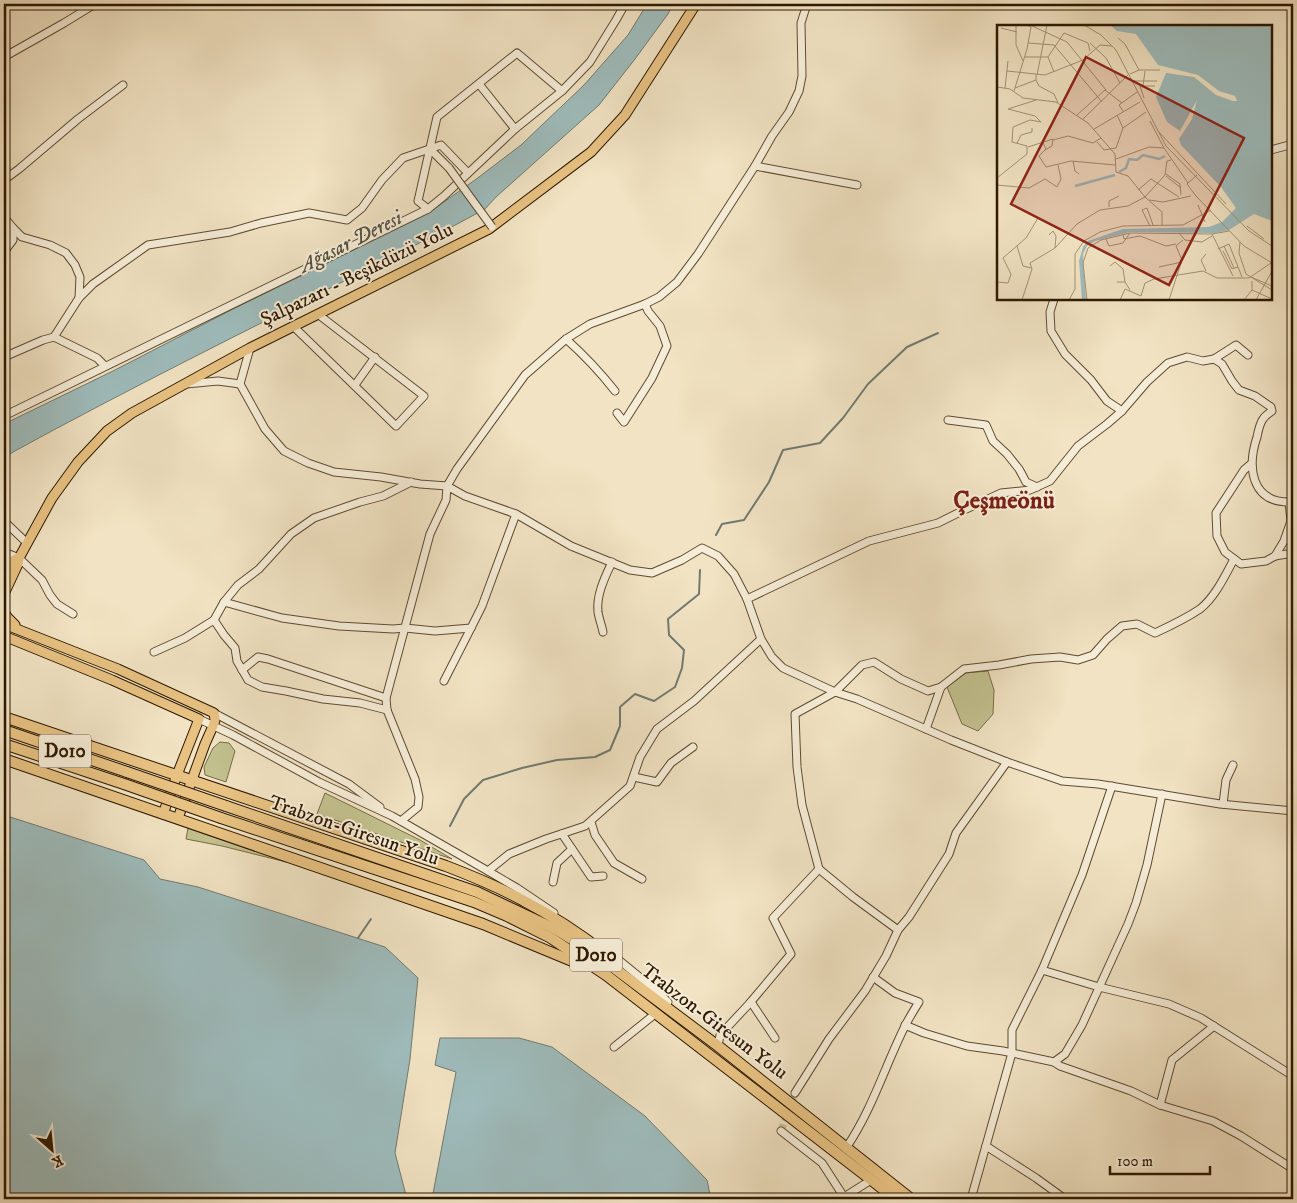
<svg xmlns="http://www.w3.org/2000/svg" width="1297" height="1203" viewBox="0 0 1297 1203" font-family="'IM FELL DW Pica',serif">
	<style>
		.green { fill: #c2c18e; stroke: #786c47 }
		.water { fill: #9ebcbc; stroke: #717a71 }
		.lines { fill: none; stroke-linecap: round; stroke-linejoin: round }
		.stream { stroke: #717a71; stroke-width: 2 }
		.minor-tunnel { stroke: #caba9c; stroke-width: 7; stroke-dasharray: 7 3.5; stroke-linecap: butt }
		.minor-casing { stroke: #5e4b31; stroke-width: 9 }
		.major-casing { stroke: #2d1800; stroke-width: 11 }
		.highway-casing { stroke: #2d1800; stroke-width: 12 }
		.minor { stroke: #f6edd8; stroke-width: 7 }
		.major { stroke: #e8c282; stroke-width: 9 }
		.highway { stroke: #e8c282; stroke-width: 10 }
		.minor-bridge-casing { stroke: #5e4b31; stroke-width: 9; stroke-linecap: butt }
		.highway-bridge-casing { stroke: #2d1800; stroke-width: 12; stroke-linecap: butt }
		.minor-bridge { stroke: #f6edd8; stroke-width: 7 }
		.highway-bridge { stroke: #e8c282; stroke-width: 10 }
		.labels { text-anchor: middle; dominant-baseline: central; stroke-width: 4; stroke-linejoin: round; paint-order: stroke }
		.shield { fill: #f6edd8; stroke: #695841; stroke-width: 1 }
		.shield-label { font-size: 19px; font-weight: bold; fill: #2d1800 }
		.street-label { font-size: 20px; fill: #2d1800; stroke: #f6edd8 }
		.water-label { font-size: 21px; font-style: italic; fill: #555142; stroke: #f6edd8 }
		.district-label { font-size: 25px; font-weight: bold; fill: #7a1f14; stroke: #f6edd8 }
		.inset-river { fill: none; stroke: #9ebcbc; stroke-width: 2.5 }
		.inset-road { fill: none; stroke: #a39275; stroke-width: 1 }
		.view { fill: #8f2418; fill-opacity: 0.15; stroke: #8f2418; stroke-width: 2.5 }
		.inset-edge { fill: none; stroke: #2d1800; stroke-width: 2.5 }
	</style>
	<rect width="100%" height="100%" fill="#f1e3c3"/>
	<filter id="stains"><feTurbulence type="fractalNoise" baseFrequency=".004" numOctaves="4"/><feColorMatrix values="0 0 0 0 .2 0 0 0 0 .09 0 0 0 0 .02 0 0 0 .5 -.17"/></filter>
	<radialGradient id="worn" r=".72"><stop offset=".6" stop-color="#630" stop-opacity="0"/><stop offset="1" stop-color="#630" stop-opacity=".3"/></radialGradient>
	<g class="green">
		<path d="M988,671L994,690L993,714L978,731L962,724L947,687L966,673Z"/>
		<path d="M220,742L229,743L235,751L226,782L205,775L204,767L213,748Z"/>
		<path d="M325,793L420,840L452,859L317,814Z"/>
		<path d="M188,828L286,862L222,846L186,839Z"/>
	</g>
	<g class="water">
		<path d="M647,4H673L668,14L635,59L599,105L496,197L485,209C446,231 404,250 364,271C246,331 128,389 13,452L4,458V424L113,371L233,309L427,214L475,180L521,145L584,85L628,35Z"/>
		<path d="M4,815L144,860L160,879L198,887L385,947L418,978L410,1059L395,1153L407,1199H4Z"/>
		<path d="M440,1038H519L552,1047L645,1116L707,1180L711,1199H432L456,1072L435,1065Z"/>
	</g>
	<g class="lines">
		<g class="stream">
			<path d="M716,535L722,524L744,520L769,482L783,450L820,443L843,418L868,384L907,347L938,333"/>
			<path d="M450,826L464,799L483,780L522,768L557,760L595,757L610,750L620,726V707L635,694L654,701L675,687L682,668L684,650L669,635L668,619L699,594L700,570"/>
			<path d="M358,938L371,919"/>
		</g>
		<path class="minor-tunnel" d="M781,1131L795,1093"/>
		<defs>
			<g id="minor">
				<path d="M4,57L64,23L95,4"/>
				<path d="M479,84L515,129"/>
				<path d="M430,149L449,168"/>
				<path d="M1271,150L1293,144"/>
				<path d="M755,166L857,185"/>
				<path d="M4,180L19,169L78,119L123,85"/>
				<path d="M428,209L418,201L437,117L517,53L562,91"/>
				<path d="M4,217L13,228L22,237L50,245L66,253L75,265L80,277L79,298L54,337"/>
				<path d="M4,252L13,240V228"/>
				<path d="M79,298L93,284L148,245L230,232L261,223L309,213L347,220L362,208L382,180L403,158L441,145L468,173"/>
				<path d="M1054,299L1050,312L1051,331L1065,354L1091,380L1107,401L1122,411"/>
				<path d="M294,327L396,426L424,396L319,315"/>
				<path d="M566,339C584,355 600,372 615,391"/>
				<path d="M250,348L240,384L265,429L284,451L308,463L334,472L381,477L420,484L447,486L457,469L525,375L566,339L590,324L645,304L659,297L677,282L698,254L755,166L772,136L789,112L799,91L802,76L801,23L807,4"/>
				<path d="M4,357L43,340L54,337L97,358L105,366"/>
				<path d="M1214,359L1236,345L1248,355"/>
				<path d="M186,384L218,381L240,384"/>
				<path d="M355,385L375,357"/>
				<path d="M617,413L624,422L652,378L667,346L660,326L648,311L645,304"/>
				<path d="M4,416L428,209L444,196L515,129L562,91L590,62L616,20L625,4"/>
				<path d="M948,420L986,425L993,441L1007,454L1019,469L1026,482L1037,487"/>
				<path d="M1251,464L1244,470L1216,513L1217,536L1225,552L1241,564L1266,561L1275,556L1284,541L1291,521L1289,502L1293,497"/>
				<path d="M4,521L27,543"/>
				<path d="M4,552L19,558L42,580L50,595L57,604L73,614"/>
				<path d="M1275,556L1293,553"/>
				<path d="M747,599L869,541L938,523L962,511L1001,493L1030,490L1050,481L1078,446L1107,424L1122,411L1147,382L1168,363L1187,357L1203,361L1214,359L1222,364L1232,381L1239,390L1255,396L1271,407L1272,411C1269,413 1265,416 1263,419C1260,423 1258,432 1257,437C1247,467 1251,502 1289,502"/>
				<path d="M224,602L282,618L339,626L393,629L405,628L435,631L471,628L482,606L516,514"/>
				<path d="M214,620L224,635L235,648L237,661L248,680L262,687L286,691L323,699L360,703L387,710"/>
				<path d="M603,632C602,626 599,619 598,612C596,595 605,577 612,562"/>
				<path d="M154,652L185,638L214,620L224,602L238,585L259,569L291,534L314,518L360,502L383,496L411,482"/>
				<path d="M242,670L258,657L268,659L386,698"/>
				<path d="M444,681L471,628"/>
				<path d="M214,713L349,784L380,807"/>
				<path d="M199,719L233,735L319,782L392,816L488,871L509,854L546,839L585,826L630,786L640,757L657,729L694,701L761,639"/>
				<path d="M926,729L941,687L964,669L999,665L1031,659L1060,657L1078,660L1093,655L1107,639L1122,626L1137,624L1155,633C1168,627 1188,617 1200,609C1215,597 1225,576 1234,559"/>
				<path d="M634,777L657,782L671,763L693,747"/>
				<path d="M1223,804L1226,780L1233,765"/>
				<path d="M401,821L418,807L419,797L415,779L387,710L386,698L430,534L446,500L447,486L465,496L516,514L571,546L630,570L652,573L682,560L702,548L718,556L734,574L747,599L761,639L772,657L783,668L835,692L857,699L951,740L1007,762L1062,781L1098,784L1220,804L1293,811"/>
				<path d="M591,822L595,835L614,863L642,879"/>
				<path d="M562,834L591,877L603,876"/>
				<path d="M488,871L517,888L554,913"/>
				<path d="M553,882L557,863L572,849"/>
				<path d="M898,930L853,897L819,869L802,805L797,767L795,714L835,692L862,665L874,662L901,679L928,691L941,687"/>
				<path d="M604,948L658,992L668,1002"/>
				<path d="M1042,970L1099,987L1169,1004L1201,1018L1293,1076"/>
				<path d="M751,1002L775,1038"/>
				<path d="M905,1025L924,1033L967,1046L1003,1051L1054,1062L1065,1054L1082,1025L1128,924L1136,903L1147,865L1162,794"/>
				<path d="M718,1046L720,1035L749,1004L791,954L773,918L819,869"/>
				<path d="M614,1047L655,1014"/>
				<path d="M1054,1062L1060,1066L1131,1091L1160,1105L1213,1121L1241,1136L1293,1169"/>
				<path d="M795,1093L829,1039L865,991L886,956L898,930L909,917L949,854L956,833L1007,762"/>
				<path d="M1160,1105L1172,1060L1214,1026"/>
				<path d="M781,1131L822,1163L844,1197L839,1199"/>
				<path d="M986,1146L1036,1178L1065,1199"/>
				<path d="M846,1148C872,1110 885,1066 905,1026C909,1018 914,1010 919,1002L895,993L873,977"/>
				<path d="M844,1197L871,1180"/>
				<path d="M971,1199L1012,1053V1030L1042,970L1082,875L1112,786"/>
			</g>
			<g id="major">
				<path d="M4,575L14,560L19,558"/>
				<path d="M4,594L18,564L19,558L52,498L78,462L107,431L132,413L250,348L489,229L591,152L625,115L696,4"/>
				<path d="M4,612L8,618L15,625"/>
				<path d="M4,624L118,669L214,713L215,720L213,726L205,744L178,818"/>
				<path d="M4,636L112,680L199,719L177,775L163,814"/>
			</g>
			<g id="highway">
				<path d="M4,717L446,866C472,876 499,887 524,901C553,916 580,934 606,954"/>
				<path d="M4,730L127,772"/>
				<path d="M4,744L124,784"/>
				<path d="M4,759L483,924L584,966"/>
				<path d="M226,806L477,892L557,930L594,953L718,1046L911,1199"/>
				<path d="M221,818L474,902L507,916L551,938L606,975L896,1199"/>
			</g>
		</defs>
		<use href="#minor" class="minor-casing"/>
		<use href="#major" class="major-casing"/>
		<use href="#highway" class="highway-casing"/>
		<use href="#minor" class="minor"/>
		<use href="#major" class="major"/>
		<use href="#highway" class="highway"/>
		<defs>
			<path id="minor-bridge" d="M449,168L492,227"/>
			<g id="highway-bridge">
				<path d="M127,772L226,806"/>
				<path d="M124,784L221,818"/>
			</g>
		</defs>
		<use href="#minor-bridge" class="minor-bridge-casing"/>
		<use href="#highway-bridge" class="highway-bridge-casing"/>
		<use href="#minor-bridge" class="minor-bridge"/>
		<use href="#highway-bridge" class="highway-bridge"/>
	</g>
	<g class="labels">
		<g class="shield">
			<rect x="39" y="734.5" width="52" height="33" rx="4"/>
			<rect x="570" y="938.5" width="52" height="33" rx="4"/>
		</g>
		<g class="shield-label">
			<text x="65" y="751">D010</text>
			<text x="596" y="955">D010</text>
		</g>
		<g class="street-label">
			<text transform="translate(357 275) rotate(-26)">Şalpazarı - Beşikdüzü Yolu</text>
			<text transform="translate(354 831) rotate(19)">Trabzon-Giresun Yolu</text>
			<text transform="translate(714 1022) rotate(37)">Trabzon-Giresun Yolu</text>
		</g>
		<g class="water-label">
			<text transform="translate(351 242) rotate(-27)">Ağasar Deresi</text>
		</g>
		<g class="district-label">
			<text x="1004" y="500">Çeşmeönü</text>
		</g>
	</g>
	<g transform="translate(997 25)">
		<rect width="275" height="275" fill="#f1e3c3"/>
		<path d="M113,0H275V196L257,189L232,205L218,208L133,207L98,216L90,221L86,229L89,275H85L82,236L86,222L91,216L126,204L212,202L225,197L239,183L224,162L184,120L182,114L195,94L200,75L183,106L170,97L159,72L169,48L197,52L219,70L236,76H240L238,71L222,66L201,50L161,40L139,9L120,6Z" fill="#9ebcbc"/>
		<path class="inset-river" d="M122,147L129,143L132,134L140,135L146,130L162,134L168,131M78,161L118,150"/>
		<path class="inset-road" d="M19,0V20L26,36M33,0L70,17L109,65M87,0L104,10L119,25L169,121L252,206L275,221M4,3L20,7M121,13L128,19L142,45M31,18L57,20L105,77M93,18L109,33L123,58M28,32H51L67,8L91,18L93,26M51,32L57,47M10,46L48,50L86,35L103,20L115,21M133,49L142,45H163M40,50L50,0M39,55L42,61L57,69L61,78M136,56H160M146,61L148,46M0,62L13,64L26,73L59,77L91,98L118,129L119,147L131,151L148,172L168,150L170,136L174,135M8,63L11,36M18,63L39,55V50M17,66L30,24L34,2L30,0M147,73L143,61H158M126,86L122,80L140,67M80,90L108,65L125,78M85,95L131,50M153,96L167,123M126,103L149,87M97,104L143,77M161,106L229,179M56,115L71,111L96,118L104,113M100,117L107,125L119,123L126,103L120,90M20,118L24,110L35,107V103M46,118L49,124L42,131L49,142L74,136L118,140M31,122L56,114L55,121L48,125M119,134L152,122L167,123L191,158M76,136L78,146L82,149M169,149L183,159L184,170M200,150L190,159L199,171L247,221L275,238M169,151L184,163M0,153L30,129V121L15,117L16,102L33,95L44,97L38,91L11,84L39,75M0,160L32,163L48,154L60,162L64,154L61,140M141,165L154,154L182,172M152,175L166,177L194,171M201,180L208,197M112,182V176L122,171M153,201L145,185L150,183L156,200M250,201L267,214M182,208L188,215L205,217L215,211M126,209L127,214L143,211L169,221L179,219M215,209L236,251M52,210L56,206L59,211L58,223M109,214L112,221L126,218L133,208M243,217L242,228L249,249L275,265M20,221L26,241L34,243M227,221L237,243M221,224L232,219L245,252M226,226L235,244L241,242M209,229L204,235L209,246M113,241L118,237L126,244L128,257M162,242L185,237M254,252L275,261M0,257L11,258L14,249L6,233L29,213L41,193M120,257H128L133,265M255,265L275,274M25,275L35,244L33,238L58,223L80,199L103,185L131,181L148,172L165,187V200M72,275L78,264V229L87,216L103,207L126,201L186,200L214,185M90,275L86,238L91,223L104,215L133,208L215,209L232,206M123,275L128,264L144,271L148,258L157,254L206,246L220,253H252L274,238M172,275L185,235L179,221L186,215M247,275L255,265V256M259,275L275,246"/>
		<path class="view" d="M89,32L247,113L172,260L14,179Z"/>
		<rect width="275" height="275" class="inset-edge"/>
	</g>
	<rect width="1297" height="1203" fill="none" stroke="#f1e3c3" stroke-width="20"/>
	<rect x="5" y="5" width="1287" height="1193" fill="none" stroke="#2d1800" stroke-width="2.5"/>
	<rect x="10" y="10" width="1277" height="1183" fill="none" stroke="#2d1800"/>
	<g transform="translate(52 1150) rotate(153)" stroke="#f6edd8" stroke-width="4" paint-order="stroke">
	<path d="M0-4L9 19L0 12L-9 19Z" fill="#2d1800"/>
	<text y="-8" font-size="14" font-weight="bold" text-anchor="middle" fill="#2d1800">K</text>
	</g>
	<path d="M1110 1166v8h100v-8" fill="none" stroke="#2d1800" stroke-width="2.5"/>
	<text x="1117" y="1166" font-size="15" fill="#2d1800" stroke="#f6edd8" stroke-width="4" paint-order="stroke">100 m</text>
	<rect width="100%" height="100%" filter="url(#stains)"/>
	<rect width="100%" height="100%" fill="url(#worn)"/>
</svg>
